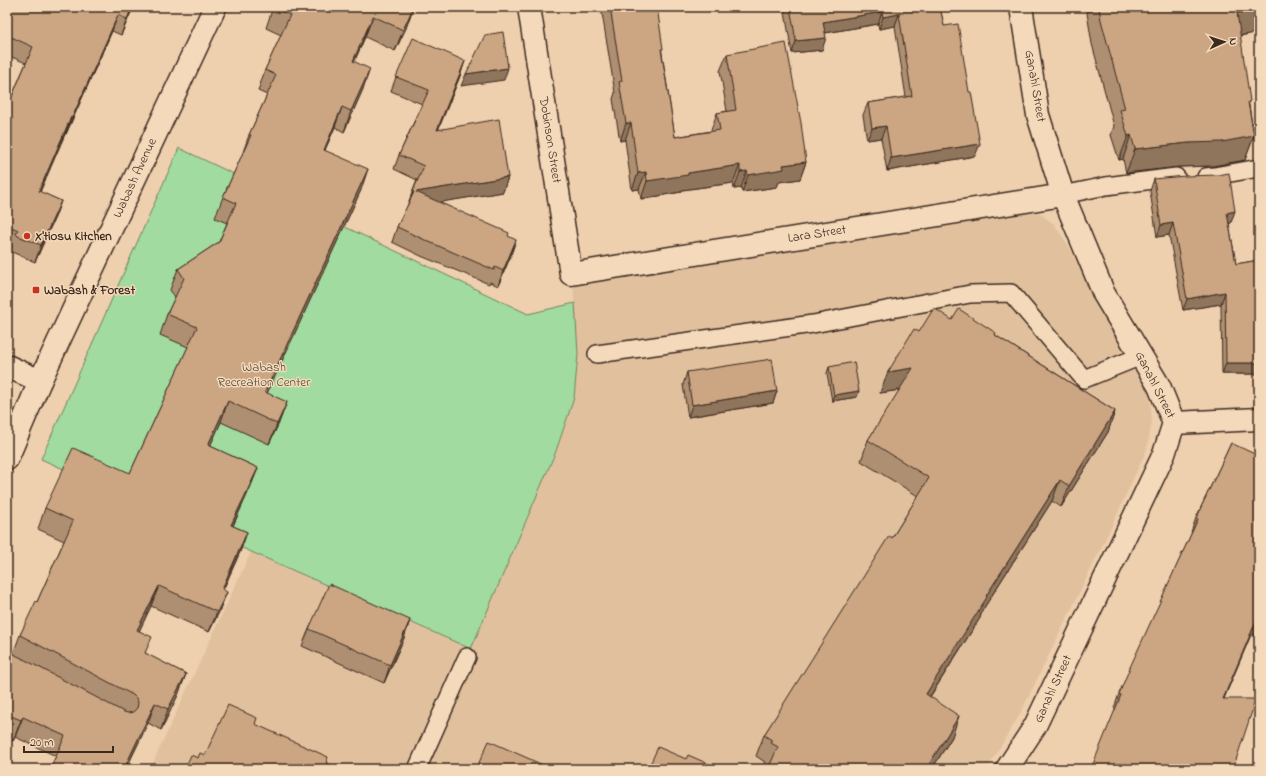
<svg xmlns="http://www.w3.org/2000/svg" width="1266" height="776" viewBox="0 0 1266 776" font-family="'Indie Flower',sans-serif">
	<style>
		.built { fill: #e1c09e }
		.green { fill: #a1dba0; stroke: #6e825f }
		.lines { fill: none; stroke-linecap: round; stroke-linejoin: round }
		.lane-casing { stroke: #3b2a1e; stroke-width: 20 }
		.street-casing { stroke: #3b2a1e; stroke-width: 25 }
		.secondary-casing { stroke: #3b2a1e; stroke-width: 25 }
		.lane { stroke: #f4d9bb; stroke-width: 17 }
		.street { stroke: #f4d9bb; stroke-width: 22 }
		.secondary { stroke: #f4d9bb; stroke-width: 22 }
		.wall { fill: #af8f71; stroke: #3b2a1e }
		.shaded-wall { fill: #8f745c; stroke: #3b2a1e }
		.building { fill: #cca683; stroke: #3b2a1e }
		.poi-dot { fill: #c8321e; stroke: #f4d9bb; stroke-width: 1.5 }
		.labels { text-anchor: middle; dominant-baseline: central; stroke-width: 3; stroke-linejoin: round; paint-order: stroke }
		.street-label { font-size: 13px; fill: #3b2a1e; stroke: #f4d9bb }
		.poi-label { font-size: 13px; font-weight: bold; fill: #3b2a1e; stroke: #f4d9bb; text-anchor: start }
		.park-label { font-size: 13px; fill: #4a4532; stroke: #f4d9bb }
	</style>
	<rect width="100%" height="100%" fill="#eecfae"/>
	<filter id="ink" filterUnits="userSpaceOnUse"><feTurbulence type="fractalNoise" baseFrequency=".025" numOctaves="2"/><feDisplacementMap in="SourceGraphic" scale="8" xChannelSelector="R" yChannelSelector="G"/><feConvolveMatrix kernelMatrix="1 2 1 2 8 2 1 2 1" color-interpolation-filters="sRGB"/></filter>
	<g filter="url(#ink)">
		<path class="built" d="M1021,211L1040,214L1054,224L1070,248L1111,328L1140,373L1150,398L1152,421L1147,449L1109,532L1020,714L987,769H150L251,552L470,649L556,451L574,398L578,354L573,282Z"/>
		<path class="green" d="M179,148L528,314L575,303L578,354L574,398L556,451L471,649L41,459Z"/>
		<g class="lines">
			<defs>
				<g id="lane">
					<path d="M1206,177L1214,176L1259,168"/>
					<path d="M1063,195L1106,186L1176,177"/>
					<path d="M597,354L813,324L970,294L1011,293L1084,379L1141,356"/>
					<path d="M417,769L467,657"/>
				</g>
				<g id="street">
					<path d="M529,7L571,274L1063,195"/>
					<path d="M1174,423L1259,419"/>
					<path d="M1007,769L1035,726L1164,454L1174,423L1159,386L1104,294L1063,195L1038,115L1021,7"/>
				</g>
				<g id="secondary">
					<path d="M7,366L40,381"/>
					<path d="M7,459L40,381L215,7"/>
				</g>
			</defs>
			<use href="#lane" class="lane-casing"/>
			<use href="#street" class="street-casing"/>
			<use href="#secondary" class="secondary-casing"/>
			<use href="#lane" class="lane"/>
			<use href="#street" class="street"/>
			<use href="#secondary" class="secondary"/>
		</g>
		<g class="wall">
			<path d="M7,7L60,10L61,7H133L121,35L112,31L66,134H65L40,192L61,201L55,217L35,262L12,252L10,250L12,246L7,244V108L26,63L7,55Z"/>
			<path d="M273,7L413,8L406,28L395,51L365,37L354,62L363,89L344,132L335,127L325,150L361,190L267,393L279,423L269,444L221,422L210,446L258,468L250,488L233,526L247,532L240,552L223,590L219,612L209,632L151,606L139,631L146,654L186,674L178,695L161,730L148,723L126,769H50L56,756L15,737L13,741L7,738V655L10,657L13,654L20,635L37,602L64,541L38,529L45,508L130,473L188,347L160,335L167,314L175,297L170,290L178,269L219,242L227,223L215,218L223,197L242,155L249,135L267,95L258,91L265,70L281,35L266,28Z"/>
			<path d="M601,7H657L662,53L675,137L711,131V130L717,113L727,111L720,71L727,54L806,162L800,179L779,182L777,187L742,192L741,188L734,189L733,183L682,190L681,192L641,199L639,189L632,190L625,140L620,141L613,99L615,93Z"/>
			<path d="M784,7H940L944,26L975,156L887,171L881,138L867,140L863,115L868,103L906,97L895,26L879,29L878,24L825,33L822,50L792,53Z"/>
			<path d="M1086,7H1259V32L1240,36L1249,105L1254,136L1245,160L1213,166L1179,167L1126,173L1123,159L1119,160L1111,135L1114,126L1092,44Z"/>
			<path d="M465,61L460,76L438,130L508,177L503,192L439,202L508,236L511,255L498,286L490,282L489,284L421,256L392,242L397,227L407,207L417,180L394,169L399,155L422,104L391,91L396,77Z"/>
			<path d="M1154,179L1231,223H1229L1236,264L1259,260V374H1222L1221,304L1183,310L1169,235L1157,237L1150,191Z"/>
			<path d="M952,320L995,335L1115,411L1108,432L1061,507L1052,501L982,611L980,618L930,697L952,737L932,769H768L769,767L764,764L765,762L756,756L764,735L892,538L918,496L861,461L868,440L900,390L880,393L888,372L919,332Z"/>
			<path d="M829,367L857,397L832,401L827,373Z"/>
			<path d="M687,372L777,391L773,403L688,417L683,385Z"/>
			<path d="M1231,443L1251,635L1116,709L1114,708L1119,694L1192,532H1191L1196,518Z"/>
			<path d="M410,620L404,638L384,683L302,646L309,629Z"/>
		</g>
		<g class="shaded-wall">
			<path d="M132,7H133L132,10L121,35L127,19Z"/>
			<path d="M413,8L406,28L395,51L403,30Z"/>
			<path d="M1259,9V32L1228,38L1237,13Z"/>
			<path d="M882,12L878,24L819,34L823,22Z"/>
			<path d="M899,14L895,26L879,29L883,17Z"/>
			<path d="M118,15L112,31L66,134L72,118Z"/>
			<path d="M373,16L365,37L346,81L353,61Z"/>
			<path d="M826,38L822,50L792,53L796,41Z"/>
			<path d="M465,61L460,76L432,145L437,130Z"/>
			<path d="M508,68L504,80L461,86L466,74Z"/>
			<path d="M370,69L363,89L344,132L351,111Z"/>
			<path d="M342,107L335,127L316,170L324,150Z"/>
			<path d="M71,117L65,134L33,208L39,191Z"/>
			<path d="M626,123H631L625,140L620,141Z"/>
			<path d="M886,126L881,138L867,140L872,128Z"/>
			<path d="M1131,135L1123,159L1119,160L1128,136Z"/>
			<path d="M1254,136L1245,160L1213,166L1179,167L1126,173L1135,149L1188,143Z"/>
			<path d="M980,144L975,156L887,171L891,158Z"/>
			<path d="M806,162L800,179L779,182L777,187L742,192L748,175L783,165Z"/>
			<path d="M740,165L733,183L682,190L681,192L641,199L647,181L688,173Z"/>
			<path d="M368,169L361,190L258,413L265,392Z"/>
			<path d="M747,171L741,188L734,189L740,172Z"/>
			<path d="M646,172L639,189L632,190L638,173Z"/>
			<path d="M508,177L503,192L411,207L416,192Z"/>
			<path d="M414,192L407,207L412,193Z"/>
			<path d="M61,201L55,217L35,262L41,245Z"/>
			<path d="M1235,211L1231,223L1223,224L1227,213Z"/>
			<path d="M1173,223L1169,235L1157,237L1161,225Z"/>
			<path d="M516,240L511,255L498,286L503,271Z"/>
			<path d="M1225,292L1221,304L1183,310L1187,299Z"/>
			<path d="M1226,363H1259V374H1222Z"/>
			<path d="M913,368L906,389L880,393L888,372Z"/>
			<path d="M777,391L773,403L688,417L692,405Z"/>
			<path d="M859,391L857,397L832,401L834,395Z"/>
			<path d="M228,401L221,422L201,466L208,445Z"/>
			<path d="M287,402L279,423L269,444L277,424Z"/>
			<path d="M1115,411L1108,432L1061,507L1069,486Z"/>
			<path d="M258,468L250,488L224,545L231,525Z"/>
			<path d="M1060,480L1052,501L982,611L980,618L918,715L926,694L986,596Z"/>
			<path d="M247,532L240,552L214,610L222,589Z"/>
			<path d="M159,586L151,606L130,651L137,630Z"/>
			<path d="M227,592L219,612L209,632L217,612Z"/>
			<path d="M410,620L404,638L384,683L390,665Z"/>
			<path d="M1256,621H1259V635H1251L1218,713L1223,699Z"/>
			<path d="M186,674L178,695L161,730L168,709Z"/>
			<path d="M155,703L148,723L126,769H124Z"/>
			<path d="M959,716L952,737L932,769H926Z"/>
			<path d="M23,717L15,737L13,741L21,720Z"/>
		</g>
		<g class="building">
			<path d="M7,7H52L60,10L61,7H132L127,19L118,15L72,118L71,117L39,191L61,201L41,245L18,236L16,234L18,230L7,225V108L33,47L7,35Z"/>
			<path d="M273,7H411L413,8L403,30L373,16L353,61L370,69L351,111L342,107L324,150L368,169L265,392L287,402L277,424L228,401L208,445L258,468L231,525L247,532L222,589L227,592L217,612L159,586L137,630L152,637L145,653L186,674L168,709L155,703L124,769H50L65,736L23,717L21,720L11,716L7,725V655L10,657L12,653L124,712L128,713L133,712L137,708L138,703L137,699L133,695L20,635L36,601L37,602L73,521L45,508L73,448L130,473L197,327L167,314L184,278L178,269L219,242L236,203L223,197L251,135H249L276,75L265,70L290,15L273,8Z"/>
			<path d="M610,7H657L663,49H661L675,137L720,130L717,113L736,110L727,54L786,43L801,123L806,162L783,165L784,169L748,175L747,171L740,172V165L688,173V175L647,181L646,172L638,173L631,123H626L619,82L622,81Z"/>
			<path d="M790,7H940L944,26L958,24L969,92H971L980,144L891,158L886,126L872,128L868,103L912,96L899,14L883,17L882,12L823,22L826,38L796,41Z"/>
			<path d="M1099,7H1259V9L1237,13L1250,101L1248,102L1254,136L1222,142L1188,143L1135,149L1131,135L1128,136L1120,110L1125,109L1101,20Z"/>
			<path d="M503,32L508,68L466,74L485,35Z"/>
			<path d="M413,38L465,61L437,130L499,119L508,177L416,192L509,233L508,236L516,240L503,271L495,267L494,270L427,241L397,227L414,192L412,193L424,166L399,155L429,90L396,77Z"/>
			<path d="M1229,173L1235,211L1227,213L1236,264L1259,260V363H1226L1225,292L1187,299L1173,223L1161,225L1154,179L1185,176L1218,175Z"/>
			<path d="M934,308L952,320L959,309L996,333L995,335L1115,411L1069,486L1060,480L986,596L987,597L926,694L959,716L926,769H768L778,747L771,743L773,741L764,735L889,536L892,538L929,478L868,440L913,368L888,372L914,329L919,332Z"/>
			<path d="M772,359L777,391L692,405L687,372Z"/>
			<path d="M854,362L859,391L834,395L829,367Z"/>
			<path d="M1231,443L1259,456V621H1256L1223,699H1256L1233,769H1091L1121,695L1119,694L1131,665L1198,519L1196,518Z"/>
			<path d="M329,584L410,620L390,665L309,629Z"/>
			<path d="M228,705L257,718L255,724L328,757L326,763L331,765L329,769H185L191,755L198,758L200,753L205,755Z"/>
			<path d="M489,741L552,769H476Z"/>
			<path d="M658,747L686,759L688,755L711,765L709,769H648Z"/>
			<path d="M1072,767L1077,769H1071Z"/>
		</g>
	</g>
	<g class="poi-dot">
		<circle cx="27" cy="236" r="4"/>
		<rect x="32" y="286" width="8" height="8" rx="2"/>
	</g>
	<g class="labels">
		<g class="street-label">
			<text transform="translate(1035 86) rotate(80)">Ganahl Street</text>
			<text transform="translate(550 140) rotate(81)">Dobinson Street</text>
			<text transform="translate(135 178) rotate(-65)">Wabash Avenue</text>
			<text transform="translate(817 234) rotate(-9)">Lara Street</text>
			<text transform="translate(1155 385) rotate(63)">Ganahl Street</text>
			<text transform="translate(1053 689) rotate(-65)">Ganahl Street</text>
		</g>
		<g class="poi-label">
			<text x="35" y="236">X'tiosu Kitchen</text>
			<text x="44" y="290">Wabash &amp; Forest</text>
		</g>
		<g class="park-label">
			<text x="264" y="367">Wabash<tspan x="264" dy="15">Recreation Center</tspan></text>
		</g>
	</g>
	<rect width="1266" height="776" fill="none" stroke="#f4d9bb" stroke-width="24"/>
	<rect x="12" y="12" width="1242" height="752" fill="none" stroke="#3b2a1e" stroke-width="1.5" filter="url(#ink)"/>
	<g transform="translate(1224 42) rotate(87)" stroke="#f4d9bb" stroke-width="3" paint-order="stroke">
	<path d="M0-3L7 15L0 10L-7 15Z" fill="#3b2a1e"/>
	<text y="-6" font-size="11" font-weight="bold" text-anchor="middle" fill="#3b2a1e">N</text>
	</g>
	<path d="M24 746v6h89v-6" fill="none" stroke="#3b2a1e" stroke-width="2"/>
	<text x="30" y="746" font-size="12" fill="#3b2a1e" stroke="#f4d9bb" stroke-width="3" paint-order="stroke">20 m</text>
</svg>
